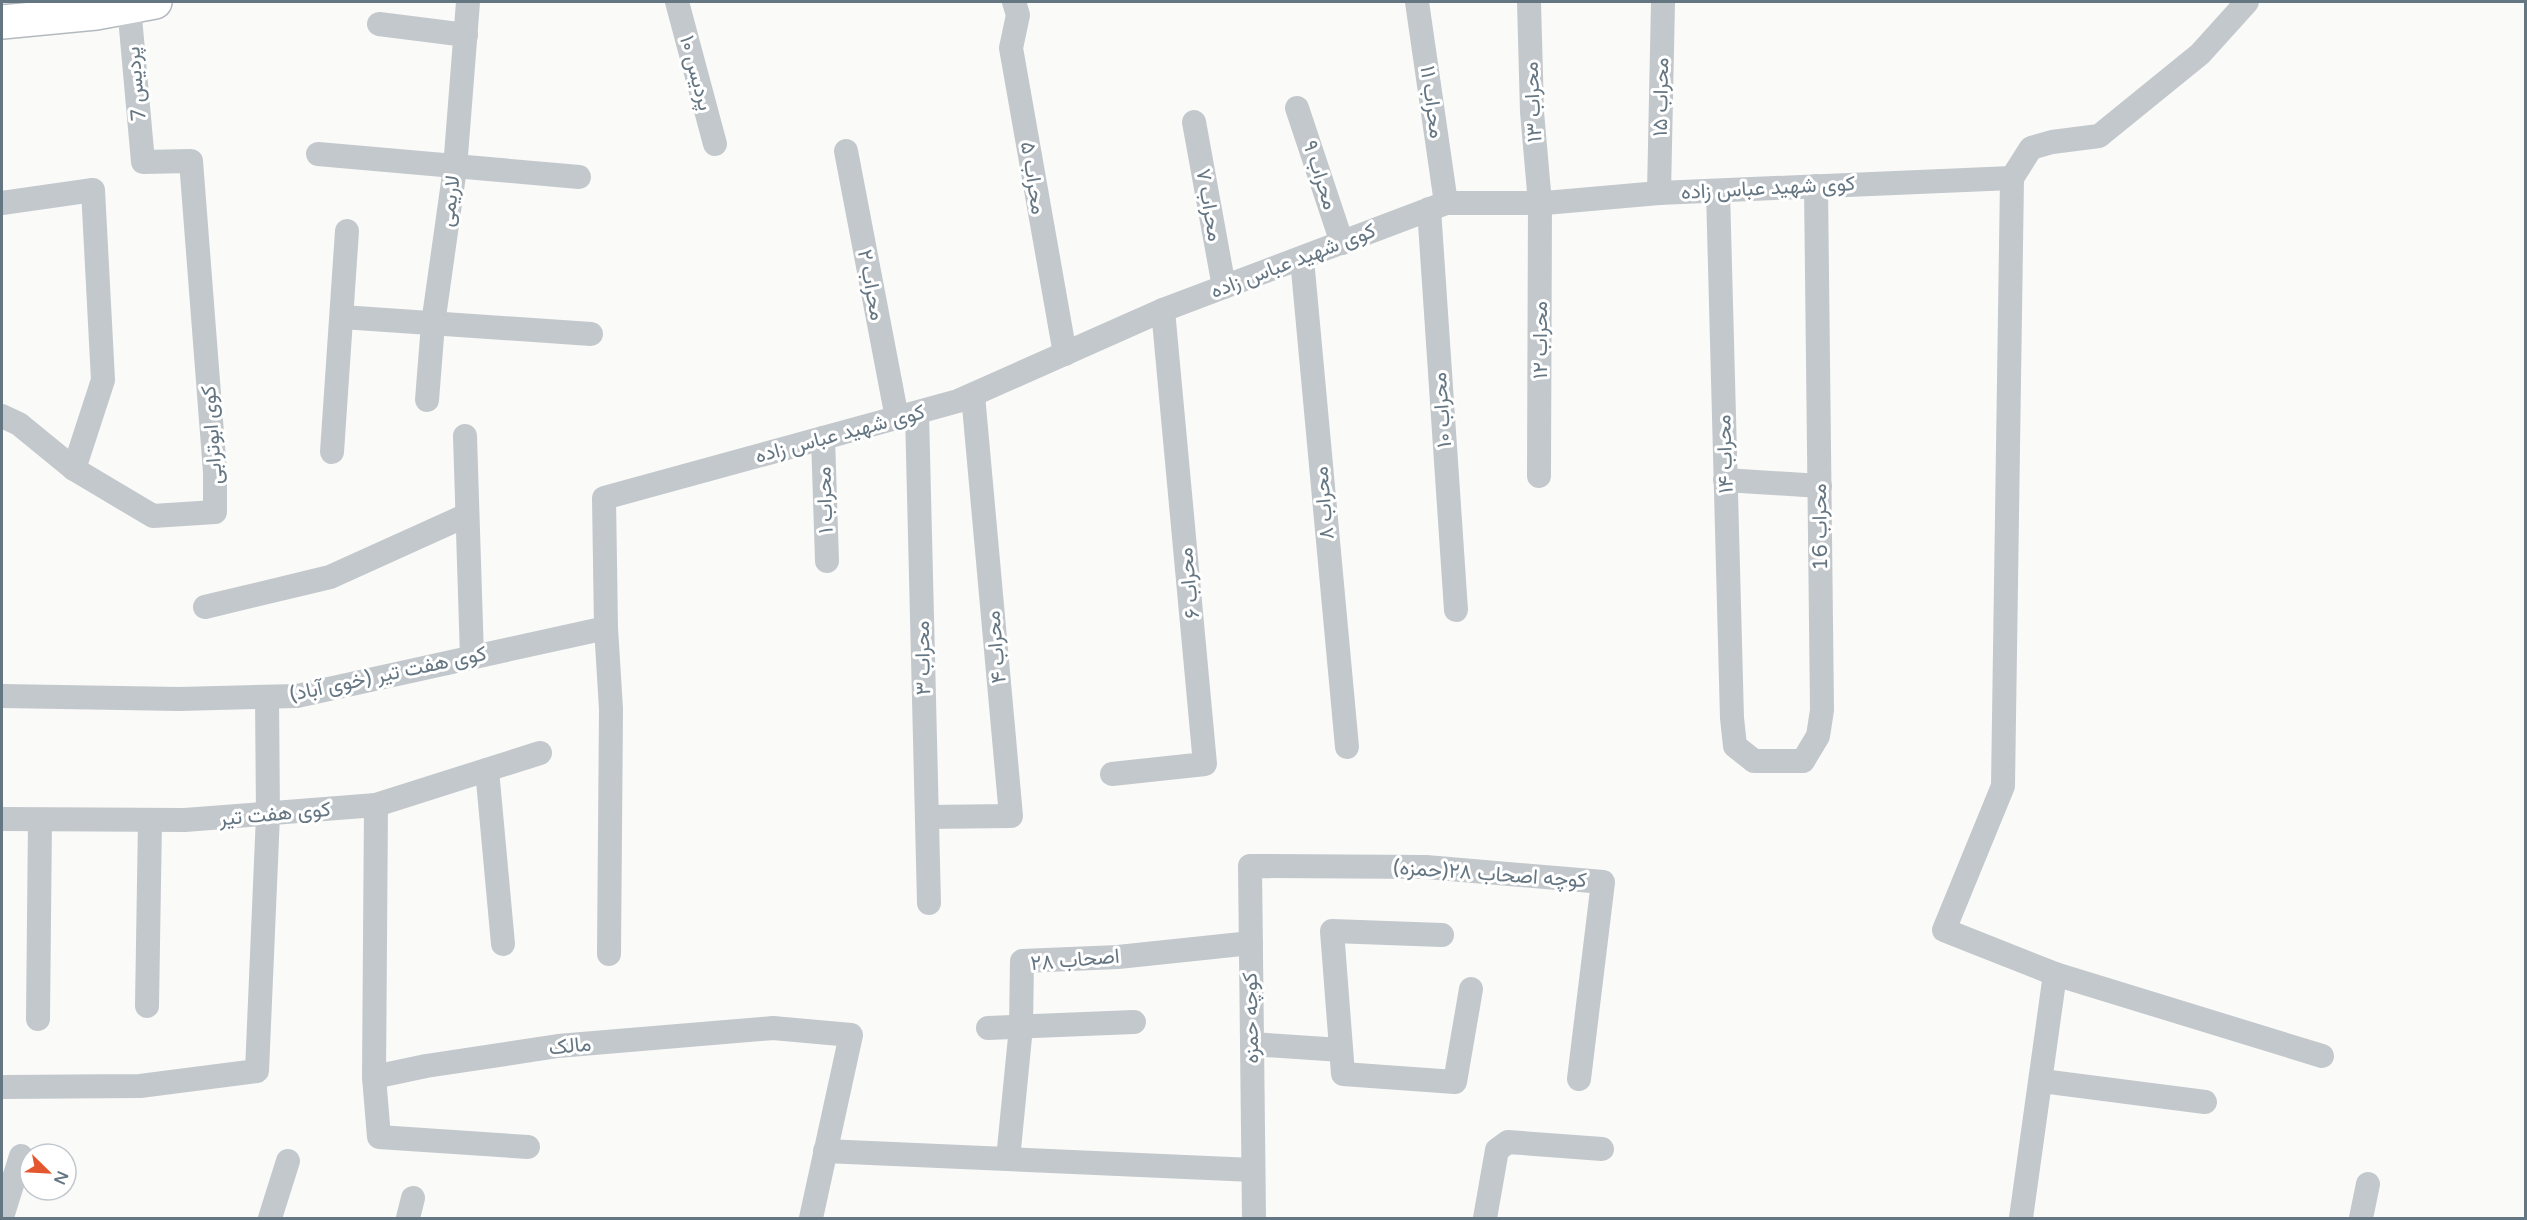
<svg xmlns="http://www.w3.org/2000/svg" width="2527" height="1220" viewBox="0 0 2527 1220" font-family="'Varela Round',Vazirmatn,sans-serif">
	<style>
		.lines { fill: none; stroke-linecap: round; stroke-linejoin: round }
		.secondary-casing { stroke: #b3babf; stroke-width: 36 }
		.minor { stroke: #c3c8cc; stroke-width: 24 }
		.secondary { stroke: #fff; stroke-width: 33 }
		.labels { text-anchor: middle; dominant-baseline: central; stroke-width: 6; stroke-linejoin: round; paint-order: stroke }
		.street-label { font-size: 21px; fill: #657683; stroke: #fff }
	</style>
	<rect width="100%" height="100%" fill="#fafaf8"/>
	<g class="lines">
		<defs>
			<path id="secondary" d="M2,22L96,13L155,2"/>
		</defs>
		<use href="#secondary" class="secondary-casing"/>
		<g class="minor">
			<path d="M677,2L715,144"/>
			<path d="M1014,2L1018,15L1011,48L1065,354"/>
			<path d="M1417,2L1446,203"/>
			<path d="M1529,2L1532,112L1540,203L1539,476"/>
			<path d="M2247,2L2200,54L2099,136L2052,142L2031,148L2012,178L2003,786L1944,930L2055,974L2322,1056"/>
			<path d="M379,24L466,35"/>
			<path d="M1297,108L1342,243"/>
			<path d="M1194,122L1224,287"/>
			<path d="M846,151L897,418"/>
			<path d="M318,154L579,177"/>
			<path d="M1718,191L1732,718L1735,746L1754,761H1803L1818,736L1822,710L1816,186"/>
			<path d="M1659,193L1663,2"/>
			<path d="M2,203L93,190L103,380L74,469"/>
			<path d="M1429,209L1456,610"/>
			<path d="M1302,259L1347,747"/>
			<path d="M342,317L591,334"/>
			<path d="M427,400L433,324L455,168L468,2"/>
			<path d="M917,413L929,903"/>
			<path d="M2,416L19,424L74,469L153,516L215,512V472L191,161L143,162L129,6"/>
			<path d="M465,436L472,657"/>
			<path d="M823,438L827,561"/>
			<path d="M332,452L347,231"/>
			<path d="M1725,480L1820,486"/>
			<path d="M205,607L330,577L467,515"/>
			<path d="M606,628L611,709L609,954"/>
			<path d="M2,696L179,699L297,696L606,628L604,498L958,401L1163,310L1446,203H1545L1659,193L2012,178"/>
			<path d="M487,770L503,944"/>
			<path d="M1112,774L1205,764L1163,310"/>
			<path d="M376,805L374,1077L426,1066L558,1046L773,1028L851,1035L811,1218"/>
			<path d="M927,817L1011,816L973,395"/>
			<path d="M2,819L185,820L376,805L540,753"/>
			<path d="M1442,935L1332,931L1343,1074L1455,1082L1471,989"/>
			<path d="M147,1006L150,820"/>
			<path d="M38,1019L40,820"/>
			<path d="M988,1028L1134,1022"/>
			<path d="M1252,1044L1341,1050"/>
			<path d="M374,1077L379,1137L528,1147"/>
			<path d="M2042,1081L2205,1102"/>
			<path d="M2,1087L140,1086L257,1071L268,815L267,698"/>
			<path d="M825,1151L1253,1170"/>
			<path d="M1008,1159L1021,1027L1022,961L1118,957L1251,943"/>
			<path d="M2,1217L21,1156"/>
			<path d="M270,1218L288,1161"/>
			<path d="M408,1218L413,1198"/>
			<path d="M1254,1218L1250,866L1426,867L1603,882L1579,1079"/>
			<path d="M1485,1218L1497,1150L1508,1142L1602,1149"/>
			<path d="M2021,1218L2055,974"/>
			<path d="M2361,1218L2368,1184"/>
		</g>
		<use href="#secondary" class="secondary"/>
	</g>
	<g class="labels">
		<g class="street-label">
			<text transform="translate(696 73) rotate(75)">پردیس ۱۰</text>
			<text transform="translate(136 84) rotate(-95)">پردیس 7</text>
			<text transform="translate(1661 97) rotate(-89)">محراب ۱۵</text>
			<text transform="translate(1432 102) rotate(82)">محراب ۱۱</text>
			<text transform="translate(1533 102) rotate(-93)">محراب ۱۳</text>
			<text transform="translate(1320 175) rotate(72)">محراب ۹</text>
			<text transform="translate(1033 178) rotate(81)">محراب ۵</text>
			<text transform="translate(1768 188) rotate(-3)">کوی شهید عباس زاده</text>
			<text transform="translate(450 201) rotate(-82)">لاریمی</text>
			<text transform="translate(1209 205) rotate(80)">محراب ۷</text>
			<text transform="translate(1293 261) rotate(-21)">کوی شهید عباس زاده</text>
			<text transform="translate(871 285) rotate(79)">محراب ۲</text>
			<text transform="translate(1540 340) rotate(-90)">محراب ۱۲</text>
			<text transform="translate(1442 410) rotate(-94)">محراب ۱۰</text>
			<text transform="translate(840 434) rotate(-15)">کوی شهید عباس زاده</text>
			<text transform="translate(212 435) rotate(-94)">کوی ابوترابی</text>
			<text transform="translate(1725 454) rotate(-92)">محراب ۱۴</text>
			<text transform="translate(825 500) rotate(-92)">محراب ۱</text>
			<text transform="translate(1324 503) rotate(-95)">محراب ۸</text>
			<text transform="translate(1820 527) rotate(-91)">محراب 16</text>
			<text transform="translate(1189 583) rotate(-96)">محراب ۶</text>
			<text transform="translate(996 647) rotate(-95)">محراب ۴</text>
			<text transform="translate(923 658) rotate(-91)">محراب ۳</text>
			<text transform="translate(388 674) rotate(-12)">کوی هفت تیر (خوی آباد)</text>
			<text transform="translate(275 814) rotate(-5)">کوی هفت تیر</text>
			<text transform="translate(1490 874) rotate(4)">کوچه اصحاب ۲۸(حمزه)</text>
			<text transform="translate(1075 960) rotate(-5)">اصحاب ۲۸</text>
			<text transform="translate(1251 1018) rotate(-91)">کوچه حمزه</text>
			<text transform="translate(570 1046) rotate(-6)">مالک</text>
		</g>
	</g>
	<rect width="2527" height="1220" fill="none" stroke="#657683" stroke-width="6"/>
	<g transform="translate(48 1172) rotate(114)"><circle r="28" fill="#ffffff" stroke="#c1c8cd" stroke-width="1.5"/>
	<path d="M0-4.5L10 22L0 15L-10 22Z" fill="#e4572e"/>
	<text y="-9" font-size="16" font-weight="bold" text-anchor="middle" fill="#657683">N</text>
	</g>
</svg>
